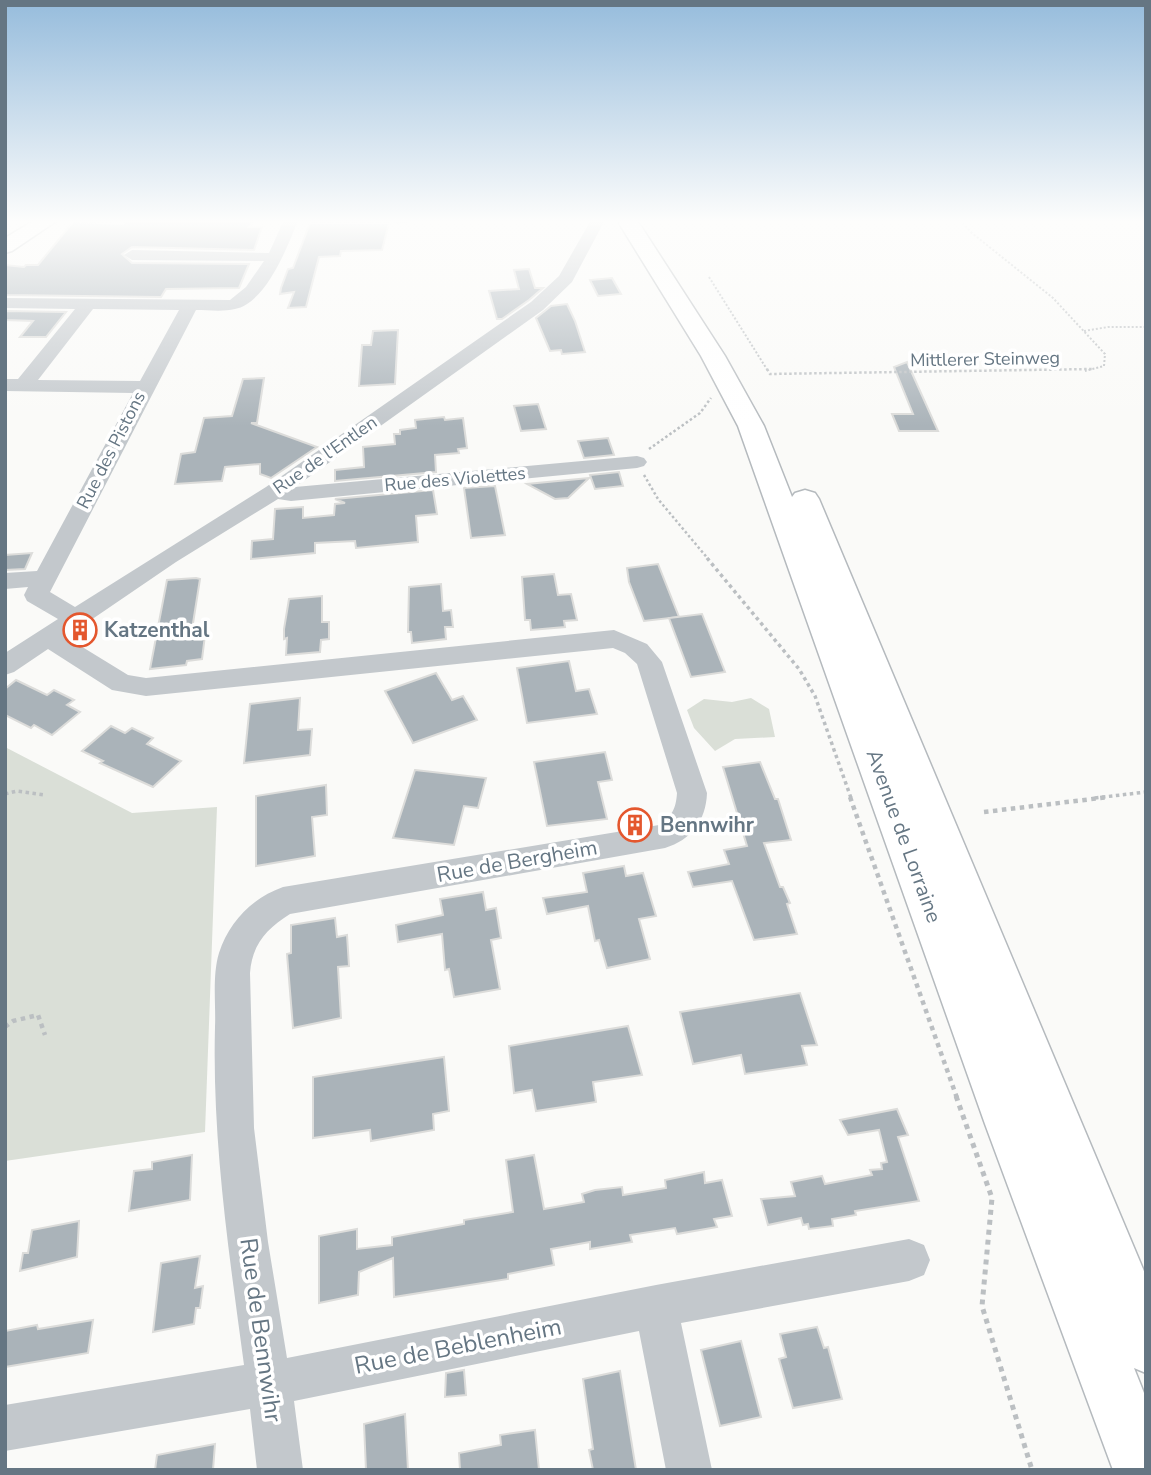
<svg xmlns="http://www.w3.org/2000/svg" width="1151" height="1475" viewBox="0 0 1151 1475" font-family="'Nunito Sans',sans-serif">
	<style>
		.green { fill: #dadfd7 }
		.building { fill: #aab3b9; stroke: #dcdcda; stroke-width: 2 }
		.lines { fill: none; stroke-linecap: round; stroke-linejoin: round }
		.major-casing { stroke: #b5babe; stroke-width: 3 }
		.path-far4 { stroke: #bbbfc2; stroke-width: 2; stroke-dasharray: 2 2; stroke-linecap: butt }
		.path-far3 { stroke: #bbbfc2; stroke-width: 2.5; stroke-dasharray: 2.5 2.5; stroke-linecap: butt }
		.path-far2 { stroke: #bbbfc2; stroke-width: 3.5; stroke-dasharray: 3.5 3.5; stroke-linecap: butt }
		.path-far1 { stroke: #bbbfc2; stroke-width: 4.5; stroke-dasharray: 4.5 4.5; stroke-linecap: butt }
		.path { stroke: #bbbfc2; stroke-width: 5; stroke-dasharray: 5 5; stroke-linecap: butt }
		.minor { fill: #c3c8cc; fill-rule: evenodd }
		.major { fill: #fff; fill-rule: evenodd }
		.labels { text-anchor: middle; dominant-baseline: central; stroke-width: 7; stroke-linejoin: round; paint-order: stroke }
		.far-street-label { font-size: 18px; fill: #657683; stroke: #fff }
		.poi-label { font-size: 21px; font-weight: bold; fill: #657683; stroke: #fff; text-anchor: start }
		.street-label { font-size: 21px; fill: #657683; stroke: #fff }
		.near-street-label { font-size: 24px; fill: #657683; stroke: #fff }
	</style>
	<rect width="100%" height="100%" fill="#fafaf8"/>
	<g class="green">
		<path d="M751,698L769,709L775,737L735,739L715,751L694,728L687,710L704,699L732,702Z"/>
		<path d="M5,747L132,813L217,807L205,1132L5,1161Z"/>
	</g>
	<g class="building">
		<path d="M126,220H255L249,227H262L254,250L132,247L122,254L132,263L249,264L239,288L166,289L161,297L5,295V265L24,267L26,265H38L73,222L123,224Z"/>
		<path d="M310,223H389L382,250L341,251L340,256L319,257L306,307L288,308L294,292L280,294L281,288L288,269L293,268Z"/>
		<path d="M529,269L535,288H543L529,300L502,319H497L489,291L519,289L514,270Z"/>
		<path d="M612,278L621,294L598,296L590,280Z"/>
		<path d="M567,304L575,321L585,352L562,354L561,350L550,351L536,318L551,306Z"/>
		<path d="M5,311L66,312L46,337H20L33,321L5,320Z"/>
		<path d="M398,330L395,384L359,386L362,345H371L373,331Z"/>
		<path d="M907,362L938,431H899L892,414H913L894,367Z"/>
		<path d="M264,378L257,423H251L317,447L271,478L260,474V464L225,467L222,481L175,484L181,454L195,452L204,418L232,416L243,379Z"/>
		<path d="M538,404L546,429L521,431L514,406Z"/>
		<path d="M444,417L445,420L463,418L467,448L458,449L459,453L435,455L436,472L335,481V470L364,467L363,447L395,444L394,434H400V430L416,428L415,420Z"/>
		<path d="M608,438L614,455L584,458L578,441Z"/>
		<path d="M619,472L623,486L595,489L590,475Z"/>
		<path d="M589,478L568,498L555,499L527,484Z"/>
		<path d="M495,486L505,535L471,538L464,488Z"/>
		<path d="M433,490L437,514L416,516L418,542L356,548L355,541L315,543V553L251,559L252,541L273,539L275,509L303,507V518L334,515L335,504L345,503L335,499Z"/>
		<path d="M32,553L25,569L5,570V555Z"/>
		<path d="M658,564L679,617L644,621L629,582L627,568Z"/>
		<path d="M554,574L558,595L571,594L577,620L564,621L565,627L531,630L530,620H525L522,577Z"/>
		<path d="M196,578L200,579L191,636L205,635L202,659L187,661L186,665L150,669L167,580Z"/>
		<path d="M441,584L443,611L451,610L453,627H445L446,639L412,643L411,632H408L409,587Z"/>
		<path d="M322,596V622H329V639L321,640L320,652L286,655L287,638L284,639V629L289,599Z"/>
		<path d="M702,614L725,672L691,677L669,618Z"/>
		<path d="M569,661L576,691L589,689L597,714L527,723L517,668Z"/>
		<path d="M436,673L452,700L463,696L477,720L413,743L385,691Z"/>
		<path d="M16,680L47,695L54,690L74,700L67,705L80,712L52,735L34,725L31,728L5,715V689Z"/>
		<path d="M300,698L298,730L312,729L310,755L244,763L250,704Z"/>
		<path d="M111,726L125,733L132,728L153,738L147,744L181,761L153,787L100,763L103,761L82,751Z"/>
		<path d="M605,752L612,780L598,782L607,819L547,826L534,762Z"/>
		<path d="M760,762L775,799H778L791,840L764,843L780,887H783L790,903L787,904L797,934L754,940L732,881L693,887L688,872L729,864L724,850L747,846L723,767Z"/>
		<path d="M415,770L486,778L478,808L464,806L454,845L393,838Z"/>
		<path d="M326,785L327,815L312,817L315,856L256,866V796Z"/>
		<path d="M624,866L626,876L643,873L656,916L639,919L650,959L607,968L599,940L595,941L588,906L547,914L543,898L587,892L583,873Z"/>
		<path d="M483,892L486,910L496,908L501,938L491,940L500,989L454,997L449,969L445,970L442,934L398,942L396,925L443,915L440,899Z"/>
		<path d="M335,918L337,937L347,935L349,966L338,967L341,1018L293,1028L287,954L291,953V925Z"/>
		<path d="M800,993L817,1045L802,1046L807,1065L745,1074L741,1055L693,1064L680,1012Z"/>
		<path d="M628,1026L642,1075L593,1082L596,1102L536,1111L532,1090L514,1093L509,1046Z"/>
		<path d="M444,1057L449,1111L433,1114L434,1130L371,1141L370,1130L313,1138V1077Z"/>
		<path d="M897,1109L908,1135L898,1137L919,1201L855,1211L856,1215L832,1219L833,1226L809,1229L808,1224L803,1225L801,1218L768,1225L761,1199L795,1196L791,1182L822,1176L825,1184L872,1175L870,1170L882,1169L881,1163L887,1162L879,1130L848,1135L840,1120Z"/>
		<path d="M192,1155L190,1200L129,1211L134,1171L152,1169V1162Z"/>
		<path d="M534,1155L544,1209L584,1202L582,1194L595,1190L622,1187L623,1195L666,1188L665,1180L704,1172L705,1183L722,1180L732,1216L714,1219L717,1227L677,1234L675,1228L630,1235L632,1242L590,1249V1242L551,1249L554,1265L508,1274V1279L394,1297L393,1258L359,1272L358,1295L319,1303V1236L357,1229V1249L392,1245V1237L464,1224V1220L513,1212L506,1160Z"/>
		<path d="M79,1221L77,1257L20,1271L23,1253H28L32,1230Z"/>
		<path d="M200,1256L195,1288L203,1286L200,1308H196L194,1324L153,1332L161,1263Z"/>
		<path d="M93,1320L88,1353L5,1367V1331L37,1325L38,1329Z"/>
		<path d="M817,1327L824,1348L828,1347L842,1399L793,1408L779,1359L786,1357L780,1334Z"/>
		<path d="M741,1341L761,1417L720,1426L701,1350Z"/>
		<path d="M464,1370L466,1395L445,1397L446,1373Z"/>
		<path d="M620,1371L636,1470H593L589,1450L593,1449L583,1379Z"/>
		<path d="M405,1414L408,1470H366L364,1424Z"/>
		<path d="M535,1430L539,1470H460L459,1453L501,1445L500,1435Z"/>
		<path d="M215,1444L213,1470H155L157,1455Z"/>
	</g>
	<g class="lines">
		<defs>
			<g id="major">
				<path d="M35,220H58L12,251L5,253V238Z"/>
				<path d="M617,220H637L725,356L764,426L792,497L795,493L805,490L815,493L819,499L1146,1276V1373L1134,1368L1146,1398V1470H1113L985,1124L738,426L701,356Z"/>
			</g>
		</defs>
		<use href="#major" class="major-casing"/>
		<g class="path-far4">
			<path d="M960,220L972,233L1053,298L1105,354L1104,366L1085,371"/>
			<path d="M709,277L768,371"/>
			<path d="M1084,331L1108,327H1146"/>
		</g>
		<g class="path-far3">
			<path d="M767,369L770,374L1092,369"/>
			<path d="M649,449L700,413L711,398"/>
			<path d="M644,475L658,499L709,560"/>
		</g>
		<g class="path-far2">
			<path d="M707,558L799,669L815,696L851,798"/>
			<path d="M5,794L17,791L45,795"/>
			<path d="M1095,798L1146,792"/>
		</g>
		<g class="path-far1">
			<path d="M850,797L957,1098"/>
			<path d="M984,812L1109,797"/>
			<path d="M5,1027L13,1021L38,1015L45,1035"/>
		</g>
		<path class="path" d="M956,1096L992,1198L982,1306L1032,1470"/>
		<g class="minor">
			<path d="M284,220H298C288,246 266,303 235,309C223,312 208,310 196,310L50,592L75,607L266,487L531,302L559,276L591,220H605L572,282L543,310L295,487L637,456L644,458L647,462L644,466L637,468L291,501L278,499L176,562L66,637L128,675L146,678L614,630L647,644L662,662L707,793C706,821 691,840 665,848L290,914C266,929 252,945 250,973L254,1128L268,1242L287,1358L656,1285L909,1239L924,1245L930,1260L924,1275L909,1281L681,1323L712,1470H666L639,1331L294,1401L303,1470H257L250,1409L5,1451V1405L244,1365C229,1253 212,1141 215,1027C216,1004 212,976 219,953C229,922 252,898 283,887L659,825C672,816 676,809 677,793L637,664L625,653L613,648L146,696L112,690L48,649L14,672L5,675V653L58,619L27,601L24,595L28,587L5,589V573L37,571L133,393L5,391V379H18L75,309L5,308V298L230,300L246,287L264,261L132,260L124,255L132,250L269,253ZM93,309L179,310L140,381L38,380Z"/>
			<path d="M390,220H410L408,223L397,224Z"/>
		</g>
		<use href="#major" class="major"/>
	</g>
	<linearGradient id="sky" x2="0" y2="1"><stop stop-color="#96bcdc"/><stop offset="0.52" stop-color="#fdfdfc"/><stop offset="1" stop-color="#fdfdfc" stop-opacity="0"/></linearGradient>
	<rect width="1151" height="426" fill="url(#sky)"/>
	<defs>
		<symbol id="building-ring" viewBox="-11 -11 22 22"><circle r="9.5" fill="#fff" stroke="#e4572e" stroke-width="1.5"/><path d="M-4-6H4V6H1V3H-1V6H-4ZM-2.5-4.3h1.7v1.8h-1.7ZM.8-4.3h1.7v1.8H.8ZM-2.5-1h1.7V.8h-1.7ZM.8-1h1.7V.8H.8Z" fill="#e4572e"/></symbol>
	</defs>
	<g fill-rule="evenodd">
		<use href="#building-ring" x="61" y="611" width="38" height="38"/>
		<use href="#building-ring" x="616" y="806" width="38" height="38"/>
	</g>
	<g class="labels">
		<g class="far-street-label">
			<text transform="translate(985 359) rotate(-1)">Mittlerer Steinweg</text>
			<text transform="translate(111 450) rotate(-63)">Rue des Pistons</text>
			<text transform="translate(325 455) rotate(-35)">Rue de l'Entlen</text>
			<text transform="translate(455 479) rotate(-5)">Rue des Violettes</text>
		</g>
		<g class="poi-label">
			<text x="104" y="630">Katzenthal</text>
			<text x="660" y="825">Bennwihr</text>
		</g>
		<g class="street-label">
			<text transform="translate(904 836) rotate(70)">Avenue de Lorraine</text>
			<text transform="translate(517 861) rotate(-10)">Rue de Bergheim</text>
		</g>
		<g class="near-street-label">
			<text transform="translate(261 1330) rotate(82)">Rue de Bennwihr</text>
			<text transform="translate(458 1346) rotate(-11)">Rue de Beblenheim</text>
		</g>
	</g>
	<rect width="1151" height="1475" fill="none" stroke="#657683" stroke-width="14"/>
</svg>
